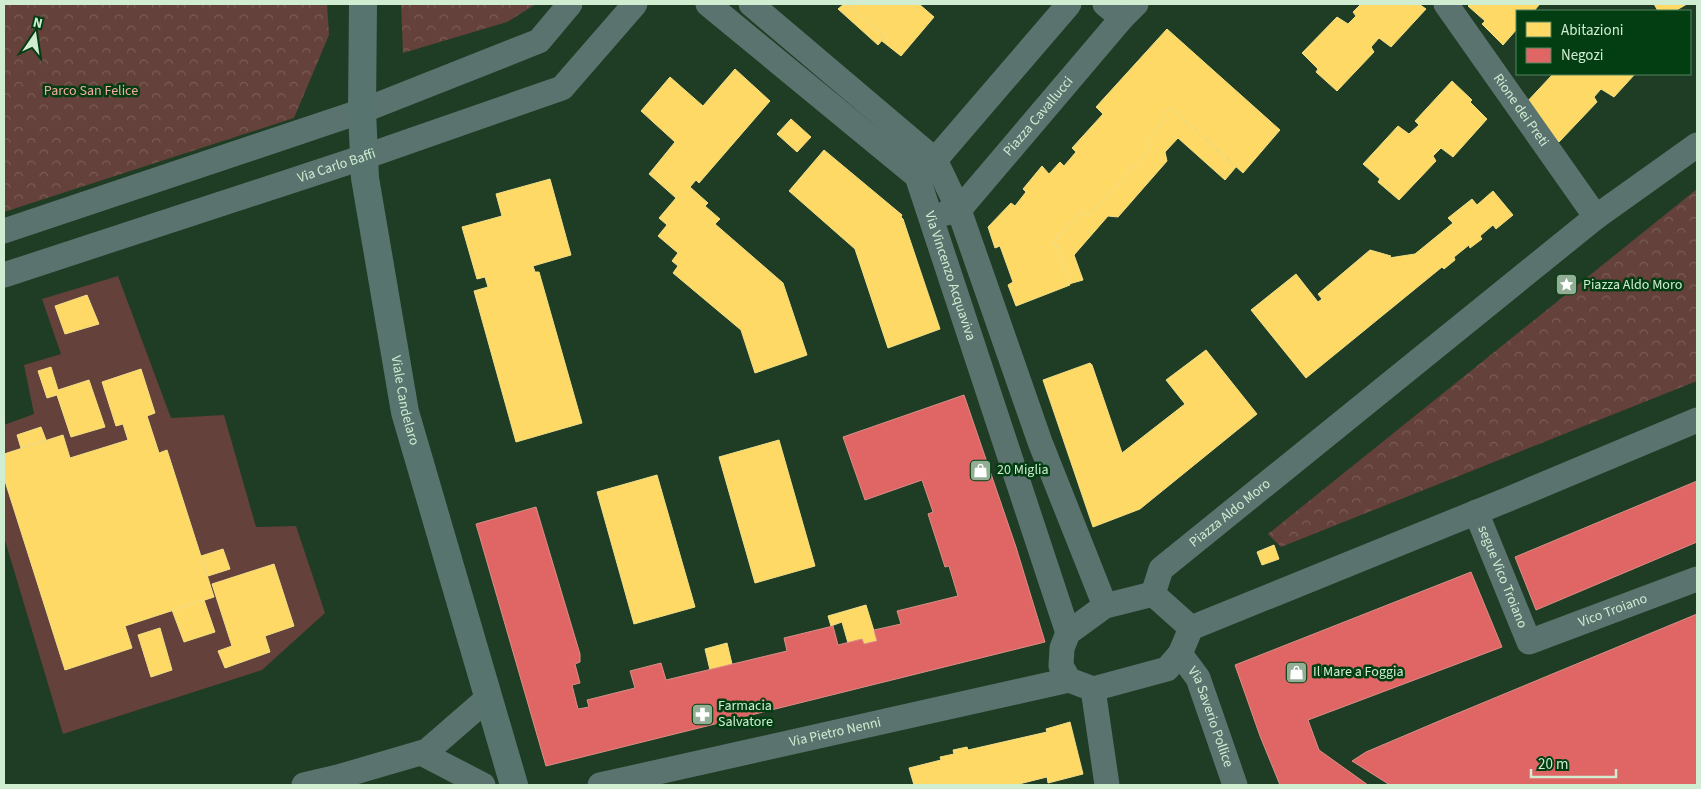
<svg xmlns="http://www.w3.org/2000/svg" width="1701" height="789" viewBox="0 0 1701 789" font-family="'Source Sans 3',sans-serif">
	<style>
		.green { fill: #64413a }
		.park { fill: url(#park-crowns) }
		.homes { fill: #ffd966; stroke: #f1df86 }
		.shops { fill: #e06666; stroke: #db8e86 }
		.lines { fill: none; stroke-linecap: round; stroke-linejoin: round }
		.street { stroke: #5b736f; stroke-width: 25 }
		.secondary { stroke: #58746e; stroke-width: 28 }
		.labels { text-anchor: middle; dominant-baseline: central; stroke-width: 5; stroke-linejoin: round; paint-order: stroke }
		.park-label { font-size: 14px; fill: #f8a9a0; stroke: #033e12 }
		.street-label { font-size: 14px; fill: #d0ecd1; stroke: #033e12 }
		.poi-label { font-size: 14px; fill: #d0ecd1; stroke: #033e12; text-anchor: start }
	</style>
	<defs>
		<pattern id="park-crowns" width="20" height="18" patternUnits="userSpaceOnUse" patternTransform="scale(1.25)"><rect width="20" height="18" fill="#64413a"/><path d="M2 6a3 3 0 1 1 6 0M12 15a3 3 0 1 1 6 0" fill="none" stroke="#795d55"/></pattern>
	</defs>
	<rect width="100%" height="100%" fill="#1f3c24"/>
	<path class="green" d="M118,276L171,418L224,415L256,527L296,526L325,613L262,670L63,734L4,537V425L34,414L24,365L61,354L42,299Z"/>
	<g class="park">
		<path d="M4,4H327L329,35L294,118L4,212Z"/>
		<path d="M401,4H536L507,22L403,53Z"/>
		<path d="M1697,189V381L1281,547L1268,534Z"/>
	</g>
	<g class="homes">
		<path d="M844,4H847L885,37L878,45L838,9Z"/>
		<path d="M847,4H919L934,17L901,56L882,41L885,37Z"/>
		<path d="M1361,4H1419L1426,9L1391,47L1379,38L1371,47L1374,52L1337,91L1316,72L1318,69L1302,53L1337,17L1348,24L1356,16L1353,12Z"/>
		<path d="M1470,4H1539V5L1534,11H1517V29L1503,45L1482,24L1485,21L1468,6Z"/>
		<path d="M1654,4H1687L1675,11H1658Z"/>
		<path d="M1167,29L1280,130L1243,173L1170,107L1163,115L1166,119L1146,141L1152,147L1088,216L1082,210L1060,235L1058,234L1054,244L1056,245L1070,285L1016,306L1008,285L1013,282L1000,246L995,248L988,227L1011,203L1015,206L1026,192L1023,189L1042,166L1049,174L1060,162L1064,166L1076,152L1072,148L1103,114L1096,107Z"/>
		<path d="M735,69L770,101L699,183L696,180L690,187L708,203L705,206L720,219L715,224L783,283L807,355L755,373L741,330L673,273L678,266L672,261L678,253L658,236L667,225L659,218L676,198L649,174L675,142L641,111L670,77L703,106Z"/>
		<path d="M1553,74H1568L1570,76L1572,74H1635L1614,97L1601,89L1594,97L1597,102L1559,142L1539,123L1524,105Z"/>
		<path d="M1452,81L1472,100L1470,102L1487,119L1453,157L1441,148L1433,156L1436,161L1399,200L1378,182L1380,179L1363,164L1398,126L1409,134L1419,125L1415,121Z"/>
		<path d="M1170,107L1236,167L1225,180L1178,138L1165,152L1167,161L1118,217L1108,216L1074,255L1083,280L1069,284L1056,245L1054,244L1058,234L1060,235L1082,210L1088,216L1152,147L1146,141L1166,119L1163,115Z"/>
		<path d="M791,119L811,137L797,152L777,134Z"/>
		<path d="M824,150L902,215L901,217L903,219L909,237L940,329L888,348L855,249L789,191Z"/>
		<path d="M550,179L571,255L533,266L535,272H539L582,423L516,442L474,291L488,287L485,277L477,279L462,227L502,216L496,194Z"/>
		<path d="M1493,191L1513,215L1496,229L1493,225L1480,236L1482,239L1470,248L1469,245L1454,257L1455,260L1444,269L1442,267L1306,378L1251,310L1296,274L1318,302L1322,299L1318,294L1370,250L1391,256L1389,258L1415,254L1453,223L1448,218L1472,199L1477,205Z"/>
		<path d="M87,295L99,324L65,334L55,306Z"/>
		<path d="M1206,350L1257,414L1140,509L1093,527L1043,380L1090,363L1092,365L1122,453L1185,404L1166,380Z"/>
		<path d="M51,367L58,390L89,380L105,427L71,437L57,395L47,398L38,371Z"/>
		<path d="M141,369L155,413L147,416L159,453L167,450L214,597L125,626L132,648L65,670L4,478V454L63,435L70,458L128,440L123,424L116,426L102,382Z"/>
		<path d="M41,427L46,440L21,448L17,435Z"/>
		<path d="M779,440L815,566L755,583L719,457Z"/>
		<path d="M657,475L695,607L634,624L597,492Z"/>
		<path d="M1274,545L1279,559L1262,565L1257,552Z"/>
		<path d="M223,549L230,569L208,576L201,556Z"/>
		<path d="M274,564L294,626L265,636L270,652L225,668L218,651L232,646L212,584Z"/>
		<path d="M204,600L215,632L184,642L172,610Z"/>
		<path d="M866,605L877,641L864,644L862,639L848,643L842,622L831,626L828,616Z"/>
		<path d="M160,628L172,670L151,677L138,635Z"/>
		<path d="M727,643L732,664L710,670L705,649Z"/>
		<path d="M1070,722L1083,774L1048,783L1047,777L1015,785H914L909,768L941,760L940,757L954,754L953,750L967,747L968,750L1047,732L1046,729Z"/>
	</g>
	<g class="shops">
		<path d="M964,395L1016,547L1045,642L546,766L476,524L536,507L580,654V662L575,664L580,683L572,685L578,709L589,707L587,700L635,688L630,671L661,663L666,680L787,651L784,638L833,626L838,645L862,639L864,644L877,641L874,630L901,624L897,611L958,596L949,566L945,567L928,514L933,512L922,480L865,500L843,437Z"/>
		<path d="M1697,481V542L1536,610L1515,557Z"/>
		<path d="M1471,572L1502,647L1308,720L1319,750L1368,785H1280L1260,736L1235,665Z"/>
		<path d="M1697,614V785H1390L1352,761L1366,752L1439,721Z"/>
	</g>
	<g class="lines">
		<g class="street">
			<path id="s1" d="M708,4L917,176L1068,633"/>
			<path d="M751,4L935,160L959,210L1040,442L1105,606"/>
			<path id="s2" d="M1446,4L1596,217"/>
			<path d="M1122,18L1136,4"/>
			<path d="M935,160L1069,4"/>
			<path id="s3" d="M946,213L959,210L1122,18L1105,4"/>
			<path d="M4,231L362,111L539,41L570,4"/>
			<path id="s4" d="M4,275L364,157L562,88L635,4"/>
			<path id="s5" d="M1476,512L1529,642L1697,579"/>
			<path id="s6" d="M1153,594L1161,569L1596,217L1697,145"/>
			<path d="M1191,628L1153,594L1105,606L1068,633L1062,648L1061,666L1069,680L1093,689L1167,669L1180,654L1191,628L1504,501L1697,420"/>
			<path id="s7" d="M1180,654L1198,678L1235,785"/>
			<path d="M1093,689L1107,785"/>
			<path d="M421,753L483,785"/>
			<path d="M304,785L338,777L427,751L488,698"/>
			<path id="s8" d="M600,785L1069,680"/>
		</g>
		<path class="secondary" id="s9" d="M363,4L362,111L365,178L405,412L514,785"/>
	</g>
	<defs>
		<symbol id="sight-square" viewBox="-11 -11 22 22"><rect x="-9" y="-9" width="18" height="18" rx="4" fill="#92ae94" stroke="#033e12"/><path d="M0-6L1.8-2.2L6-1.7L2.9 1.2L3.7 5.4L0 3.3L-3.7 5.4L-2.9 1.2L-6-1.7L-1.8-2.2Z" fill="#fff"/></symbol>
		<symbol id="shop-square" viewBox="-11 -11 22 22"><rect x="-9" y="-9" width="18" height="18" rx="4" fill="#92ae94" stroke="#033e12"/><path d="M-5-2.5h2.3a2.7 3.5 0 0 1 5.4 0H5L5.5 6h-11ZM-1.5-2.5h3a1.5 2.3 0 0 0-3 0Z" fill="#fff"/></symbol>
		<symbol id="pharmacy-square" viewBox="-11 -11 22 22"><rect x="-9" y="-9" width="18" height="18" rx="4" fill="#92ae94" stroke="#033e12"/><path d="M-2-6h4v4h4v4h-4v4h-4v-4h-4v-4h4Z" fill="#fff"/></symbol>
	</defs>
	<g fill-rule="evenodd">
		<use href="#sight-square" x="1554" y="272" width="25" height="25"/>
		<use href="#shop-square" x="968" y="458" width="25" height="25"/>
		<use href="#shop-square" x="1284" y="660" width="25" height="25"/>
		<use href="#pharmacy-square" x="690" y="702" width="25" height="25"/>
	</g>
	<g class="labels">
		<g class="park-label">
			<text x="91" y="91">Parco San Felice</text>
		</g>
		<g class="street-label">
			<text stroke="none"><textPath href="#s2" startOffset="130">Rione dei Preti</textPath></text>
			<text stroke="none"><textPath href="#s3" startOffset="136">Piazza Cavallucci</textPath></text>
			<text stroke="none"><textPath href="#s4" startOffset="350">Via Carlo Baffi</textPath></text>
			<text stroke="none"><textPath href="#s1" startOffset="376">Via Vincenzo Acquaviva</textPath></text>
			<text stroke="none"><textPath href="#s9" startOffset="400">Viale Candelaro</textPath></text>
			<text stroke="none"><textPath href="#s6" startOffset="115">Piazza Aldo Moro</textPath></text>
			<text stroke="none"><textPath href="#s5" startOffset="70">segue Vico Troiano</textPath></text>
			<text stroke="none"><textPath href="#s5" startOffset="230">Vico Troiano</textPath></text>
			<text stroke="none"><textPath href="#s7" startOffset="71">Via Saverio Pollice</textPath></text>
			<text stroke="none"><textPath href="#s8" startOffset="241">Via Pietro Nenni</textPath></text>
		</g>
		<g class="poi-label">
			<text x="1583" y="285">Piazza Aldo Moro</text>
			<text x="997" y="470">20 Miglia</text>
			<text x="1313" y="672">Il Mare a Foggia</text>
			<text x="718" y="706">Farmacia<tspan x="718" dy="16">Salvatore</tspan></text>
		</g>
	</g>
	<rect width="1701" height="789" fill="none" stroke="#d0ecd1" stroke-width="10"/>
	<rect x="1516" y="10" width="175" height="65" fill="#033e12" stroke="#55845e"/>
	<rect x="1526" y="22" width="25" height="15" fill="#ffd966" stroke="#55845e"/>
	<text x="1561" y="35" font-size="15" fill="#d0ecd1">Abitazioni</text>
	<rect x="1526" y="48" width="25" height="15" fill="#e06666" stroke="#55845e"/>
	<text x="1561" y="60" font-size="15" fill="#d0ecd1">Negozi</text>
	<g transform="translate(35 35) rotate(13)" stroke="#033e12" stroke-width="4" paint-order="stroke">
	<path d="M0-4L9 19L0 12L-9 19Z" fill="#d0ecd1"/>
	<text y="-8" font-size="14" font-weight="bold" text-anchor="middle" fill="#d0ecd1">N</text>
	</g>
	<path d="M1531 769v8h85v-8" fill="none" stroke="#d0ecd1" stroke-width="2.5"/>
	<text x="1538" y="769" font-size="15" fill="#d0ecd1" stroke="#033e12" stroke-width="4" paint-order="stroke">20 m</text>
</svg>
